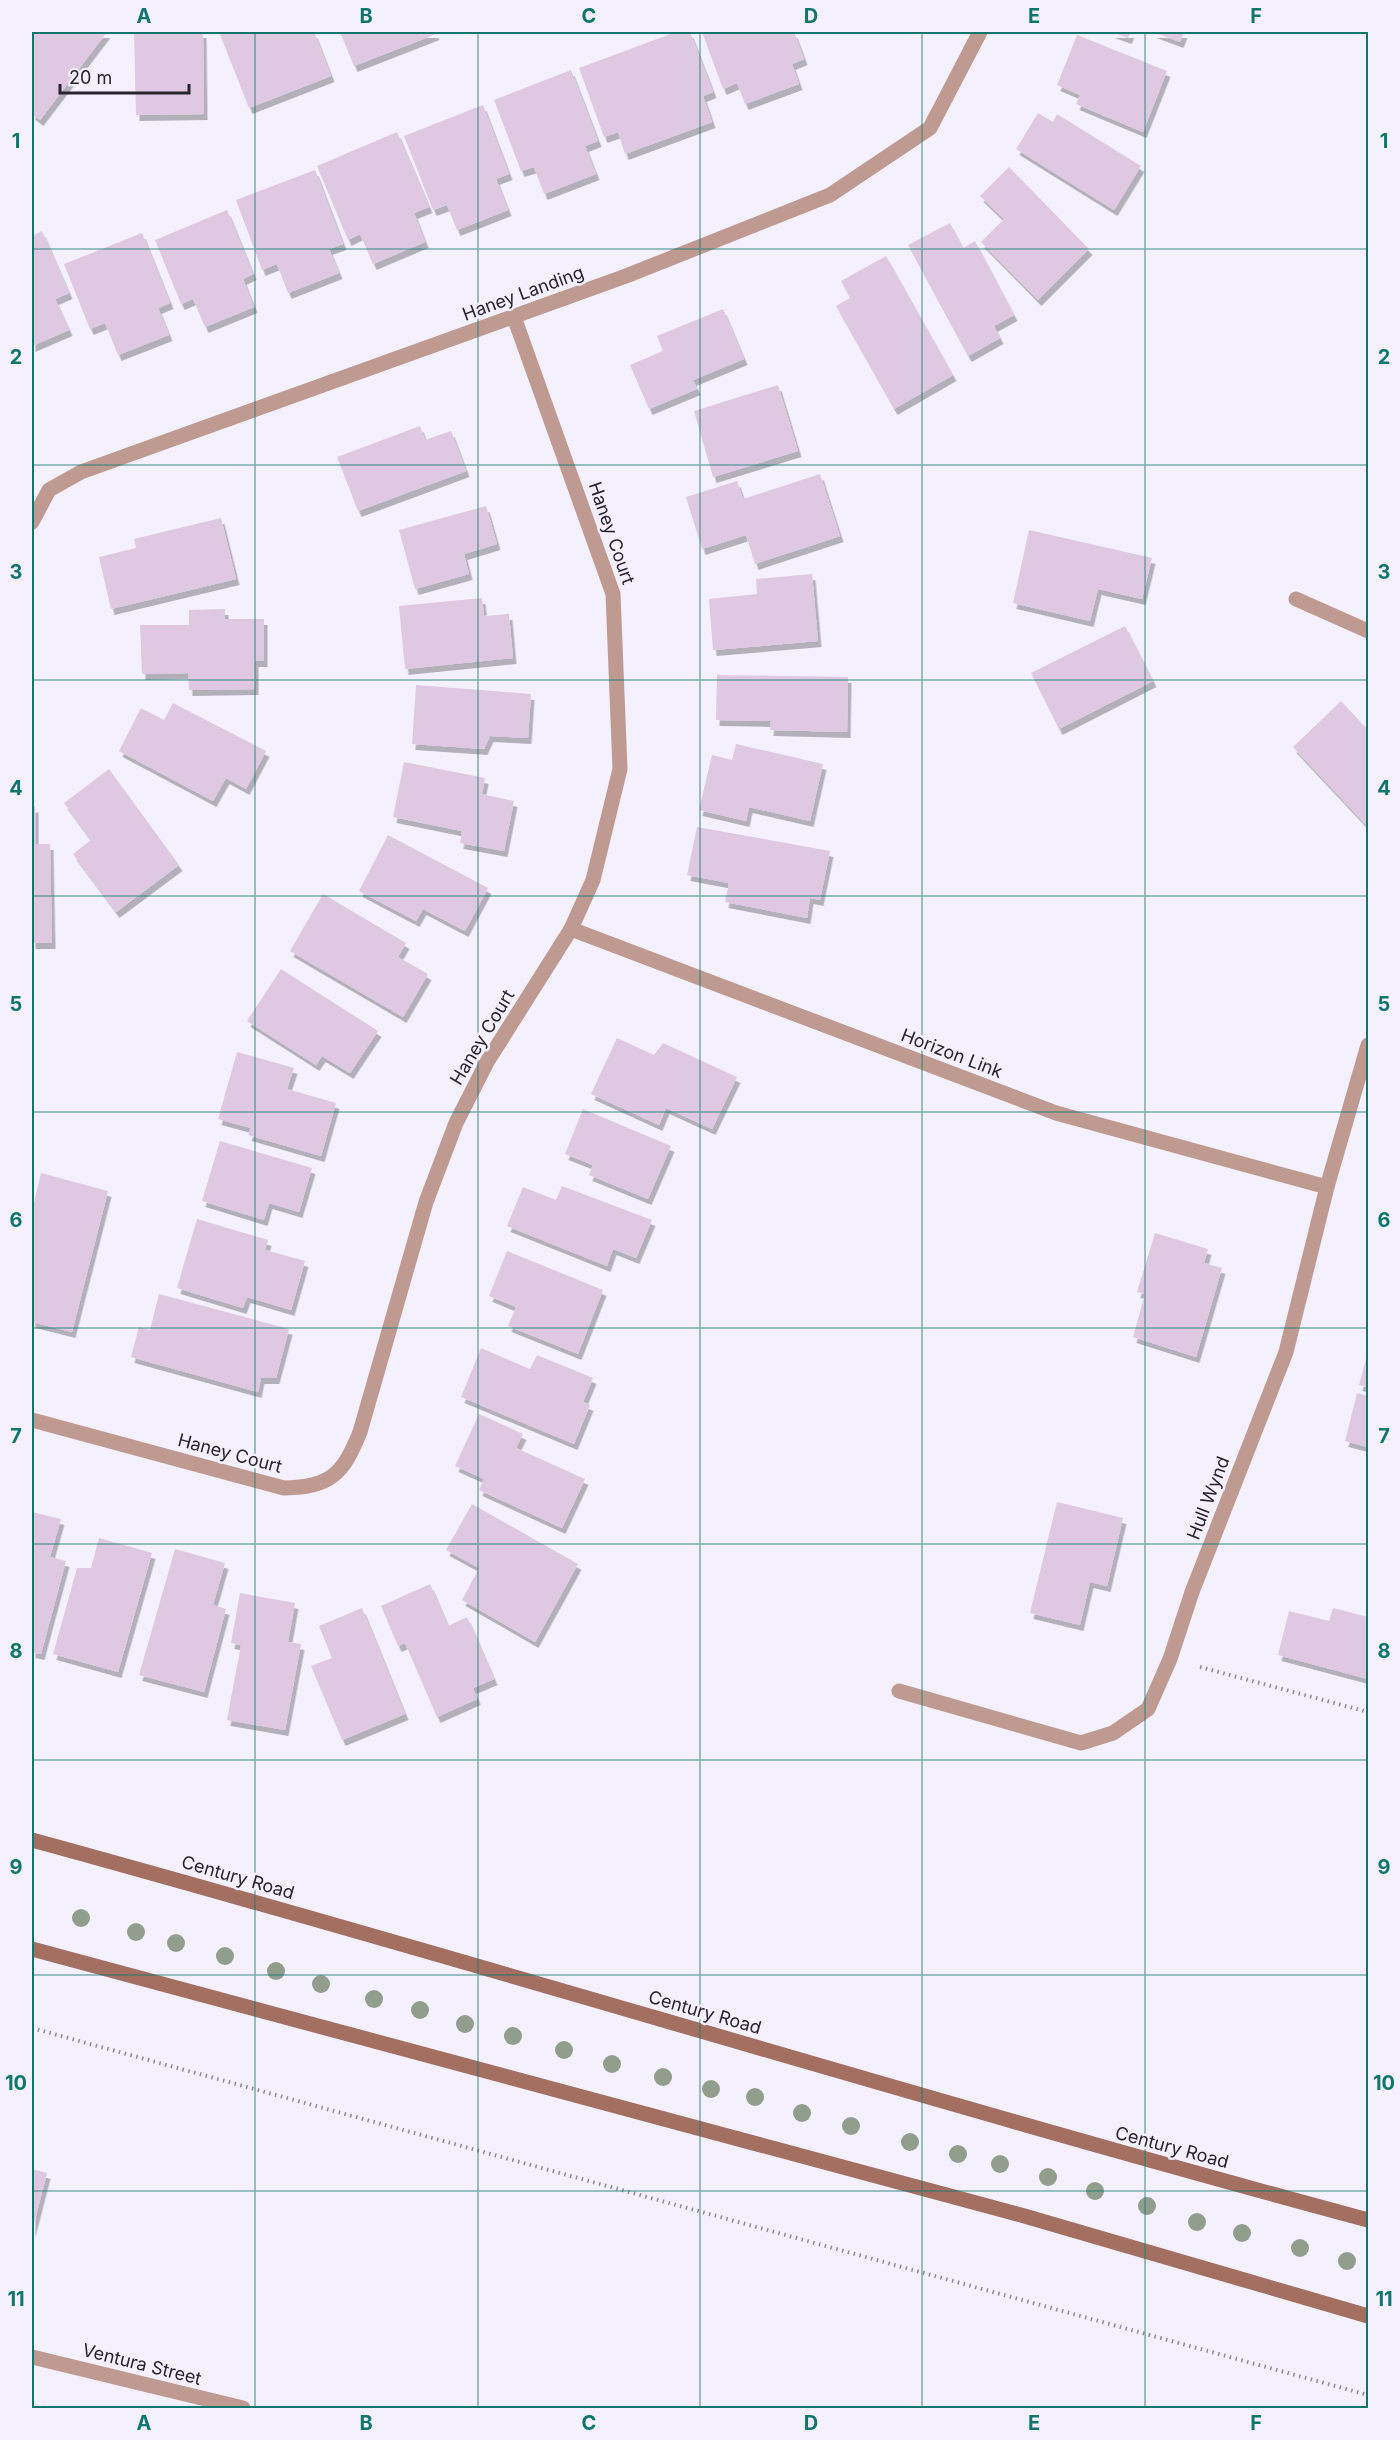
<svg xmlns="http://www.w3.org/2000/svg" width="1400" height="2440" viewBox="0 0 1400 2440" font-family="Inter,sans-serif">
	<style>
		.building { fill: #dfc9e2; filter: url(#shadow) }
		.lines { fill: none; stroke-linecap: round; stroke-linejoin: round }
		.path { stroke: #8f8b95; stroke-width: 4; stroke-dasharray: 1.5 4.5; stroke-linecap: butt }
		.street { stroke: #be9a90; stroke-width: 15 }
		.secondary { stroke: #a26f60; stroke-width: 15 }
		.tree { fill: #919e8d }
		.grid { fill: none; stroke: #0f766e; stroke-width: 1.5; stroke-opacity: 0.55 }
		.labels { text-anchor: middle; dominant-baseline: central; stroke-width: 5; stroke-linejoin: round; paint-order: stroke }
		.street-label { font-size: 18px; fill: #29252d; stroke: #f5f0fd }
		.neatline { fill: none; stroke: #0f766e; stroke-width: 2 }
		.grid-label { font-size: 20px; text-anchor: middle; font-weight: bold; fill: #0f766e }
	</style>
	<defs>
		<filter id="shadow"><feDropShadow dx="3.5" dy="6" stdDeviation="0" flood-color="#0004"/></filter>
	</defs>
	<rect width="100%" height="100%" fill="#f5f0fd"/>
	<g class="building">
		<path d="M32,32H107L40,120L32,114Z"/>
		<path d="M134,32H203L204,114L136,115Z"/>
		<path d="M219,32H314L331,76L249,108Z"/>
		<path d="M340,32H435L436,34L354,66Z"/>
		<path d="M676,32H690L713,92L703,96L712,122L625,154L618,132L604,137L579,68Z"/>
		<path d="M702,32H794L804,59L792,64L799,84L745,104L737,83L723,89Z"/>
		<path d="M1111,32H1131L1128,38Z"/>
		<path d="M1153,32H1184L1180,42Z"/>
		<path d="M1077,35L1167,71L1143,132L1076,104L1080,95L1057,85Z"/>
		<path d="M571,70L598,141L585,146L596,174L544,194L534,167L521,171L494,100Z"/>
		<path d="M483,105L509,174L496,179L508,210L457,230L447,205L433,210L404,136Z"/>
		<path d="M1038,113L1053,122L1057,114L1141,166L1114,210L1016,149Z"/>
		<path d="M397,132L429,207L414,213L425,242L373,264L360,234L348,240L317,166Z"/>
		<path d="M1009,167L1089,249L1038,300L981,242L1004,219L980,196Z"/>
		<path d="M315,170L343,244L329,249L339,273L288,293L277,264L262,270L236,200Z"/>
		<path d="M227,210L253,274L243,279L254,307L205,327L193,299L181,304L155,240Z"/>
		<path d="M950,223L963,248L975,241L1014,315L994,326L1000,338L968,356L908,245Z"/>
		<path d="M42,231L69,293L55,299L69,330L32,346V236Z"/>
		<path d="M142,233L170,303L158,308L169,335L118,355L105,323L90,329L64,264Z"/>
		<path d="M886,256L953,375L894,409L836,306L850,298L841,281Z"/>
		<path d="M723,309L744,359L693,380L697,389L649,409L630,365L663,351L657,336Z"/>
		<path d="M778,385L798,451L713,477L694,411Z"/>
		<path d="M420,426L425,440L451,431L466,471L358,511L337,457Z"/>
		<path d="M820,474L840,536L755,564L746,535L702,549L686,497L737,481L743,499Z"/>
		<path d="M486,506L497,544L464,554L469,574L415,589L399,530Z"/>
		<path d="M221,518L236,579L111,609L99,557L136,548L134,539Z"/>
		<path d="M1029,530L1152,558L1142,599L1098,589L1090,621L1013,603Z"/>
		<path d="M812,574L818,641L713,650L709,599L757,594L756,579Z"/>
		<path d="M482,598L484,616L509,614L513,658L405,669L399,606Z"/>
		<path d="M225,609V619H264V661H255V689L189,690L188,673L142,674L140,625H189V610Z"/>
		<path d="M1125,626L1153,681L1059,729L1031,673Z"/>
		<path d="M717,675L848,677L847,732L770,730L771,721L716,720Z"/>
		<path d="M416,685L531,694L528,738L490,736L484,749L412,744Z"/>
		<path d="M1341,701L1368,730V827L1293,747Z"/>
		<path d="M173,703L266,751L246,789L226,778L213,801L119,751L141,708L164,720Z"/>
		<path d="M736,744L823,764L810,821L749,807L746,821L699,810L712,755L732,760Z"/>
		<path d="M404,762L485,778L482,794L514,801L504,851L460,843L462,831L393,817Z"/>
		<path d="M109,769L179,865L116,912L73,854L91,840L64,803Z"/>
		<path d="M35,806V844H50L52,943H32V807Z"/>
		<path d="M697,827L830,851L820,900L810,898L807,918L725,902L729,883L687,875Z"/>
		<path d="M388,835L488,888L465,931L423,909L416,921L359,891Z"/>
		<path d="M323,894L406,943L398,957L428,974L403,1017L290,951Z"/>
		<path d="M281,969L378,1031L350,1073L322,1056L316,1065L247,1021Z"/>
		<path d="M617,1038L654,1055L663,1043L737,1077L712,1129L666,1108L659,1125L591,1094Z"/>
		<path d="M237,1052L294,1068L287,1089L336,1103L321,1156L248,1135L251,1128L218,1119Z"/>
		<path d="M583,1109L671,1146L648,1199L589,1175L593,1165L565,1154Z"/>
		<path d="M220,1141L312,1168L299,1212L269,1203L264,1220L202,1201Z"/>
		<path d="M41,1173L108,1191L72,1332L32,1322V1211Z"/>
		<path d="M562,1186L652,1220L636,1258L613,1249L607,1266L507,1226L523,1187L556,1200Z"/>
		<path d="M197,1219L268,1240L265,1250L305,1261L291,1310L247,1297L243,1308L177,1288Z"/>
		<path d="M1155,1233L1208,1249L1204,1263L1222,1268L1196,1357L1133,1337L1145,1294L1137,1292Z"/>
		<path d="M507,1251L603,1290L578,1354L508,1326L516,1307L489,1296Z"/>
		<path d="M159,1294L289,1329L276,1378H261L258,1392L131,1357L139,1327L150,1330Z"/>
		<path d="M481,1348L530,1369L537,1355L593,1378L583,1402L590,1405L574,1444L461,1397Z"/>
		<path d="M1368,1352V1387L1359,1385Z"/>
		<path d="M1357,1393L1368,1396V1447L1345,1441Z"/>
		<path d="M479,1414L523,1434L516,1448L585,1479L562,1528L479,1490L484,1479L455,1466Z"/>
		<path d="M1057,1502L1123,1518L1107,1586L1090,1582L1080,1625L1030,1613Z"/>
		<path d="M472,1504L578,1564L535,1642L462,1600L479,1568L446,1550Z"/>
		<path d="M32,1512L61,1519L50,1557L66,1561L41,1654L32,1652Z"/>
		<path d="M99,1538L152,1553L118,1672L53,1654L77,1568H91Z"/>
		<path d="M175,1549L225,1563L213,1605L226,1609L204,1692L139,1675Z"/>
		<path d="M430,1584L448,1626L467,1617L494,1679L473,1688L477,1699L437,1717L405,1643L398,1646L381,1606Z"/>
		<path d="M240,1593L295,1603L288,1642L301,1644L285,1730L227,1720L241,1645L231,1643Z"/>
		<path d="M362,1608L405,1714L342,1740L311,1666L332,1658L319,1626Z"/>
		<path d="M1333,1608L1368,1617V1679L1278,1655L1289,1611L1329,1621Z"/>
		<path d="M32,2169L47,2173L32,2231Z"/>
	</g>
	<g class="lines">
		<g class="path">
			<path d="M1200,1667L1368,1712"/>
			<path d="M32,2028L1368,2395"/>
		</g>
		<g class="street">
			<path d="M32,522L49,490L81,472L626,276L830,195L930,128L980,32"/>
			<path d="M1296,599L1368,631"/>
			<path d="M571,929L1056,1113L1327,1187"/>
			<path d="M32,1420L284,1488C331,1487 343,1474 360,1432L426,1202L456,1123L487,1062L571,929L593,880L620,769L613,594L514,317"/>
			<path d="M899,1691L1081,1743L1113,1733L1148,1709L1170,1659L1192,1592L1286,1352L1327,1187L1368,1045"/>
			<path d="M32,2357L243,2408"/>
		</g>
		<g class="secondary">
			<path d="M32,1840C479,1962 921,2100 1368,2220"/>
			<path d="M32,1949L1021,2215L1368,2316"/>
		</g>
	</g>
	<g class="tree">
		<circle cx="81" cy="1918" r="9"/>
		<circle cx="136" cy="1932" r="9"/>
		<circle cx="176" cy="1943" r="9"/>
		<circle cx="225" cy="1956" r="9"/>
		<circle cx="276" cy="1971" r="9"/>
		<circle cx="321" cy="1984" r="9"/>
		<circle cx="374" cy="1999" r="9"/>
		<circle cx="420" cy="2010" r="9"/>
		<circle cx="465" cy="2024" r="9"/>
		<circle cx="513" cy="2036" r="9"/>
		<circle cx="564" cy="2050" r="9"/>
		<circle cx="612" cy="2064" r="9"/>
		<circle cx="663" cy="2077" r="9"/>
		<circle cx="711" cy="2089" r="9"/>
		<circle cx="755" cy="2097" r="9"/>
		<circle cx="802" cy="2113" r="9"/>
		<circle cx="851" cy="2126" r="9"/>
		<circle cx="910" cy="2142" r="9"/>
		<circle cx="958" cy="2154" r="9"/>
		<circle cx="1000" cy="2164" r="9"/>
		<circle cx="1048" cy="2177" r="9"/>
		<circle cx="1095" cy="2191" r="9"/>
		<circle cx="1147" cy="2206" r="9"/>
		<circle cx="1197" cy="2222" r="9"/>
		<circle cx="1242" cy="2233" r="9"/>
		<circle cx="1300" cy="2248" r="9"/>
		<circle cx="1347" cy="2261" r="9"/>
	</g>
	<path class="grid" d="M255,32V2408M478,32V2408M700,32V2408M922,32V2408M1145,32V2408M32,249H1368M32,465H1368M32,680H1368M32,896H1368M32,1112H1368M32,1328H1368M32,1544H1368M32,1760H1368M32,1975H1368M32,2191H1368"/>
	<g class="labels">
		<g class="street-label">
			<text transform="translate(523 293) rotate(-20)">Haney Landing</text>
			<text transform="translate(612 533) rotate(71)">Haney Court</text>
			<text transform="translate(482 1037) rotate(-59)">Haney Court</text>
			<text transform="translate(952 1053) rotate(21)">Horizon Link</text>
			<text transform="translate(230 1453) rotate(15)">Haney Court</text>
			<text transform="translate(1208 1498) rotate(-69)">Hull Wynd</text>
			<text transform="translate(238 1877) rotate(16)">Century Road</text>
			<text transform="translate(705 2012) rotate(16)">Century Road</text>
			<text transform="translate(1172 2147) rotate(15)">Century Road</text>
			<text transform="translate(142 2364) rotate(14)">Ventura Street</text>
		</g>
	</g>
	<rect width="1400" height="2440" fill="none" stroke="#f5f0fd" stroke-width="66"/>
	<path d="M60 84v9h129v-9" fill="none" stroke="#29252d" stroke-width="3"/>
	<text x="69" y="84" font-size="18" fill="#29252d" stroke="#f5f0fd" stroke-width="4.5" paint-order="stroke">20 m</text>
	<rect x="33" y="33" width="1334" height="2374" class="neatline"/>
	<g class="grid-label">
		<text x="144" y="23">A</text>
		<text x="366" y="23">B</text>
		<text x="589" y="23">C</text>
		<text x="811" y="23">D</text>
		<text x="1034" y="23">E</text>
		<text x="1256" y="23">F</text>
		<text x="16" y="148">1</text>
		<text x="1384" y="148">1</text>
		<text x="16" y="364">2</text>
		<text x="1384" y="364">2</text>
		<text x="16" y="579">3</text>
		<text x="1384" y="579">3</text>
		<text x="16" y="795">4</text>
		<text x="1384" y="795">4</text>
		<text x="16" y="1011">5</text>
		<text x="1384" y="1011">5</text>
		<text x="16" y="1227">6</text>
		<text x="1384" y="1227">6</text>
		<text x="16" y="1443">7</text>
		<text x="1384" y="1443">7</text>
		<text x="16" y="1658">8</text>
		<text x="1384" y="1658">8</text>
		<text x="16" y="1874">9</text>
		<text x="1384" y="1874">9</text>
		<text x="16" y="2090">10</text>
		<text x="1384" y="2090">10</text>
		<text x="16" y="2306">11</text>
		<text x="1384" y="2306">11</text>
		<text x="144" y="2430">A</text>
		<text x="366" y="2430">B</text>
		<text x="589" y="2430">C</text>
		<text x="811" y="2430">D</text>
		<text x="1034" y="2430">E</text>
		<text x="1256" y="2430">F</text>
	</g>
</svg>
